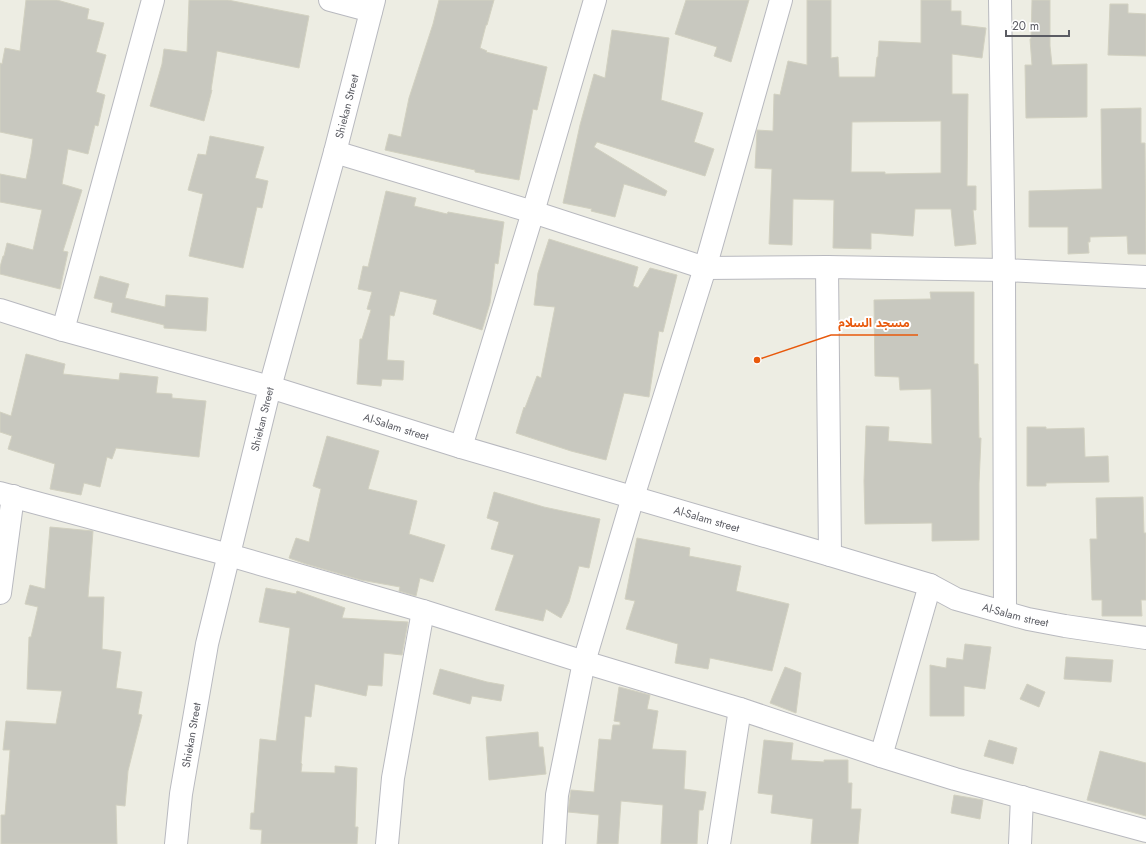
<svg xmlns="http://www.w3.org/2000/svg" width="1146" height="844" viewBox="0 0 1146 844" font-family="Jost,'Noto Sans Arabic',sans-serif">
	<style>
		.building { fill: #c8c8bf; stroke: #d2d1c1; fill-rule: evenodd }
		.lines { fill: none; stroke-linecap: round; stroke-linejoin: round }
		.minor-casing { stroke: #b8b9bf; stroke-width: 24 }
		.minor { stroke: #fff; stroke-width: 22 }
		.labels { text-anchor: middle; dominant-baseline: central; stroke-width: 4; stroke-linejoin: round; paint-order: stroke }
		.street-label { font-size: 11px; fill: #5b5c63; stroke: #fff }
		.leader { fill: none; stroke: #e8590c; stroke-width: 1.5 }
		.callout-dot { fill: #e8590c; stroke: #fff; stroke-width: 1.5 }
		.callout-label { font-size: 12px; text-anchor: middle; font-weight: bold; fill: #e8590c; stroke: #fff; stroke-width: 4; stroke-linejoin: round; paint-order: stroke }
	</style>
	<rect width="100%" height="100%" fill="#edede3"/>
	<g class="building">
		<path d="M26,0H57L89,9L87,19L104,23L96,52L106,55L96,92L105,95L98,126L95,125L88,154L68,149L62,184L82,190L63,251L68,252L60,289L0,274V267L3,256H4L7,243L33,250L42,210L0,202V174L26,179L31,154L33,139L0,132V63L2,64L5,48L20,51Z"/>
		<path d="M189,0H228L309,16L299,68L217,51L211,90H212L204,121L150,106L162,64L164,49L187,52Z"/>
		<path d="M439,0H494L487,25H486L480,48L487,51L486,52L547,67L537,110L533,109L519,180L475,172V170L385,150L389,134L401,137L409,98L433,24Z"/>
		<path d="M686,0H749L731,62L714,56L717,47L675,34Z"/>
		<path d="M807,0H831V58L838,57L839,77H875L877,57H878L879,41L921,43V0H951V11H961V25L986,28L982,58L952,54V94H968L967,186H976V210H973L976,244L955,246L951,209H915L913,236L871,233V249L833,248L834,200L793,199L792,245L769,244L772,169L755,168L757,131V130L773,131L774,94L780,95L788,61L807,65ZM941,121V173L885,174V172H851L852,122Z"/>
		<path d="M1032,0H1050V46L1052,65L1087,64V117L1026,118L1025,65H1032L1030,39H1031Z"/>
		<path d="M1110,4H1128V13L1146,14V56L1108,55Z"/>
		<path d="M612,30L669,38L661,100L703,113L694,142L714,149L705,176L597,142L594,147L667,191L665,196L624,184L615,217L591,211L592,209L563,203L580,125L594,74L605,78Z"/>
		<path d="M1141,108V143H1145L1146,254H1128L1127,236L1090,237V242H1088L1089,253L1068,254V227H1029V191L1102,189L1101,109Z"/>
		<path d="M210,136L264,147L255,178L268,181L262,208L257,207L243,268L189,256L203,194L188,190L198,154L206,155Z"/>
		<path d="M386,191L416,198L414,206L447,214L448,212L504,222L498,264L495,263L490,303L482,330L433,314L437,300L400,291L394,316L390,315L387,360L404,361L403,380L382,379L381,386L357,384L360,339H362L371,310L367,309L372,292L358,289L363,266L368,267Z"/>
		<path d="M549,239L638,267L633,286L638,288L650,268L677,275L663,332L659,331L649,397L624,393L606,460L571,451L516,433L524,407L525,408L537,376L541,378L555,307L534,305L538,273Z"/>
		<path d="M100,276L129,284L125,298L165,307L166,295L208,298L206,331L164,328V325L111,312L113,303L94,298Z"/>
		<path d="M930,292H974V364H978L979,438H981L979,483V540L932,541V523L865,524L864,481L866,426L889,427L888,441L932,444L931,389L900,390L899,377L875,376L874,300L931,299Z"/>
		<path d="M26,354L65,364L63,374L119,380L120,373L158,377L156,393L172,394V398L206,401L199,457L116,448L112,459L107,457L100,487L84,483L81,495L50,489L55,464L8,449L12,436L0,432V412L11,416Z"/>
		<path d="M1027,427H1046V429L1084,428L1085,457L1108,456L1109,482L1046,483V486H1027Z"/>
		<path d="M327,436L379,451L368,489L417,501L409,534L445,545L433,582L420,578L416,596L399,591L400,587L361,580L306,564L289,558L296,538L309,542L321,489L313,486Z"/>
		<path d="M494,492L544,507L600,519L589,568L579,566L569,602L561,618L546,609L543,621L495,610L514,555L491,549L499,522L487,518Z"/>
		<path d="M1143,497L1144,533H1146V600H1141L1142,616H1102V600H1092L1090,539H1097L1096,498Z"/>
		<path d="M50,527L93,531L88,597H104L102,649L121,652L116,688L142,692L138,714L142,715L128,771L125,806L116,805L117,844H1V815H5L10,750H3L6,721L56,724L62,691L27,689L29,637H31L38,607L25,604L30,585L45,589Z"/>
		<path d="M637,538L690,548L689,556L741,566L736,591L789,604L772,671L710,658L708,669L675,663L678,644L626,629L635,601L625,599Z"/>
		<path d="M266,588L296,594L297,591L345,608L342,618L408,622L402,655L384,653L382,686L368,685L366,696L315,684L311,717L305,716L301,763L302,764L301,772L335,773V766L357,768L355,827H358L357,844H261L262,830L250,829L251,813H254L260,739L276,741L290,628L259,622Z"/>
		<path d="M965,644L991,647L985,689L964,686V716H930V665L946,668L947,658L963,660Z"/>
		<path d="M1066,657L1113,660L1111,682L1064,679Z"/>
		<path d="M785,667L801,673L796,713L770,703Z"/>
		<path d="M440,669L487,682L504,685L501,701L472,696L470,704L433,694Z"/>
		<path d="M1027,684L1045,692L1039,707L1020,699Z"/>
		<path d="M619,687L650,695L647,709L658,711L652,749L686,751L684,789L706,792L703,810H699L697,844H661L663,805L621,801L618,844H597L599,815L568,812L571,790L594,792L599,739L611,740L613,725H620V722L614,721Z"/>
		<path d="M538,732L539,747H543L546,774L489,780L486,737Z"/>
		<path d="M764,740L793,743L791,760L824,762V760H848V783H852L851,809H861L858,844H811L813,819L771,813L773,795L758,793Z"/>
		<path d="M989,740L1017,748L1013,764L984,756Z"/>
		<path d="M1100,751L1146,763V816L1087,800Z"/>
		<path d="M954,795L983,800L980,819L951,813Z"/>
	</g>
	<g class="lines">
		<defs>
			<g id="minor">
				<path d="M330,0L371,11"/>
				<path d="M1000,0L1004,270L1005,612"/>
				<path d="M335,152L533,212L705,268L827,267L1004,270L1146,277"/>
				<path d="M827,267L830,555"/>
				<path id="s1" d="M0,310L63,330L270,387L461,447L830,555L930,585L956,599L1028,619L1065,626L1146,638"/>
				<path d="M63,330L153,0"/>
				<path d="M461,447L533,212L595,0"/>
				<path d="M0,493L229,555L423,611L584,662L740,709L881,756L955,779L1146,831"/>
				<path d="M0,593L13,496"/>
				<path d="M881,756L930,585"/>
				<path id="s2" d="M176,844L181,794L207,644L270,387L335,152L374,0"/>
				<path d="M387,844L393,778L423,611"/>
				<path d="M554,844L557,795L584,662L633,497L705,268L781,0"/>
				<path d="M719,844L740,709"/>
				<path d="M1020,844L1022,797"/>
			</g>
		</defs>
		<use href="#minor" class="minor-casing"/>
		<use href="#minor" class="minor"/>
	</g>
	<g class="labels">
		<g class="street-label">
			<text stroke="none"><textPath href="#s2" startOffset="758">Shiekan Street</textPath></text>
			<text stroke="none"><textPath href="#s2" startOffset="434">Shiekan Street</textPath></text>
			<text stroke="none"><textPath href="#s1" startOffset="413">Al-Salam street</textPath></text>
			<text stroke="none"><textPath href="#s1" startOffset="737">Al-Salam street</textPath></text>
			<text stroke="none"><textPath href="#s1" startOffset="1061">Al-Salam street</textPath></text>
			<text stroke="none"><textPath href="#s2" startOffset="110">Shiekan Street</textPath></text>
		</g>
	</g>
	<path class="leader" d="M757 360L831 335H918"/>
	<circle class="callout-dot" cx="757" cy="360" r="4"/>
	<g class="callout-label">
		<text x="874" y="327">مسجد السلام</text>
	</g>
	<path d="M1006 30v6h63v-6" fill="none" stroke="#5b5c63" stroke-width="2"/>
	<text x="1012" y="30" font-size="12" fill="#5b5c63" stroke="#ffffff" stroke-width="3" paint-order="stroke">20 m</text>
</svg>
